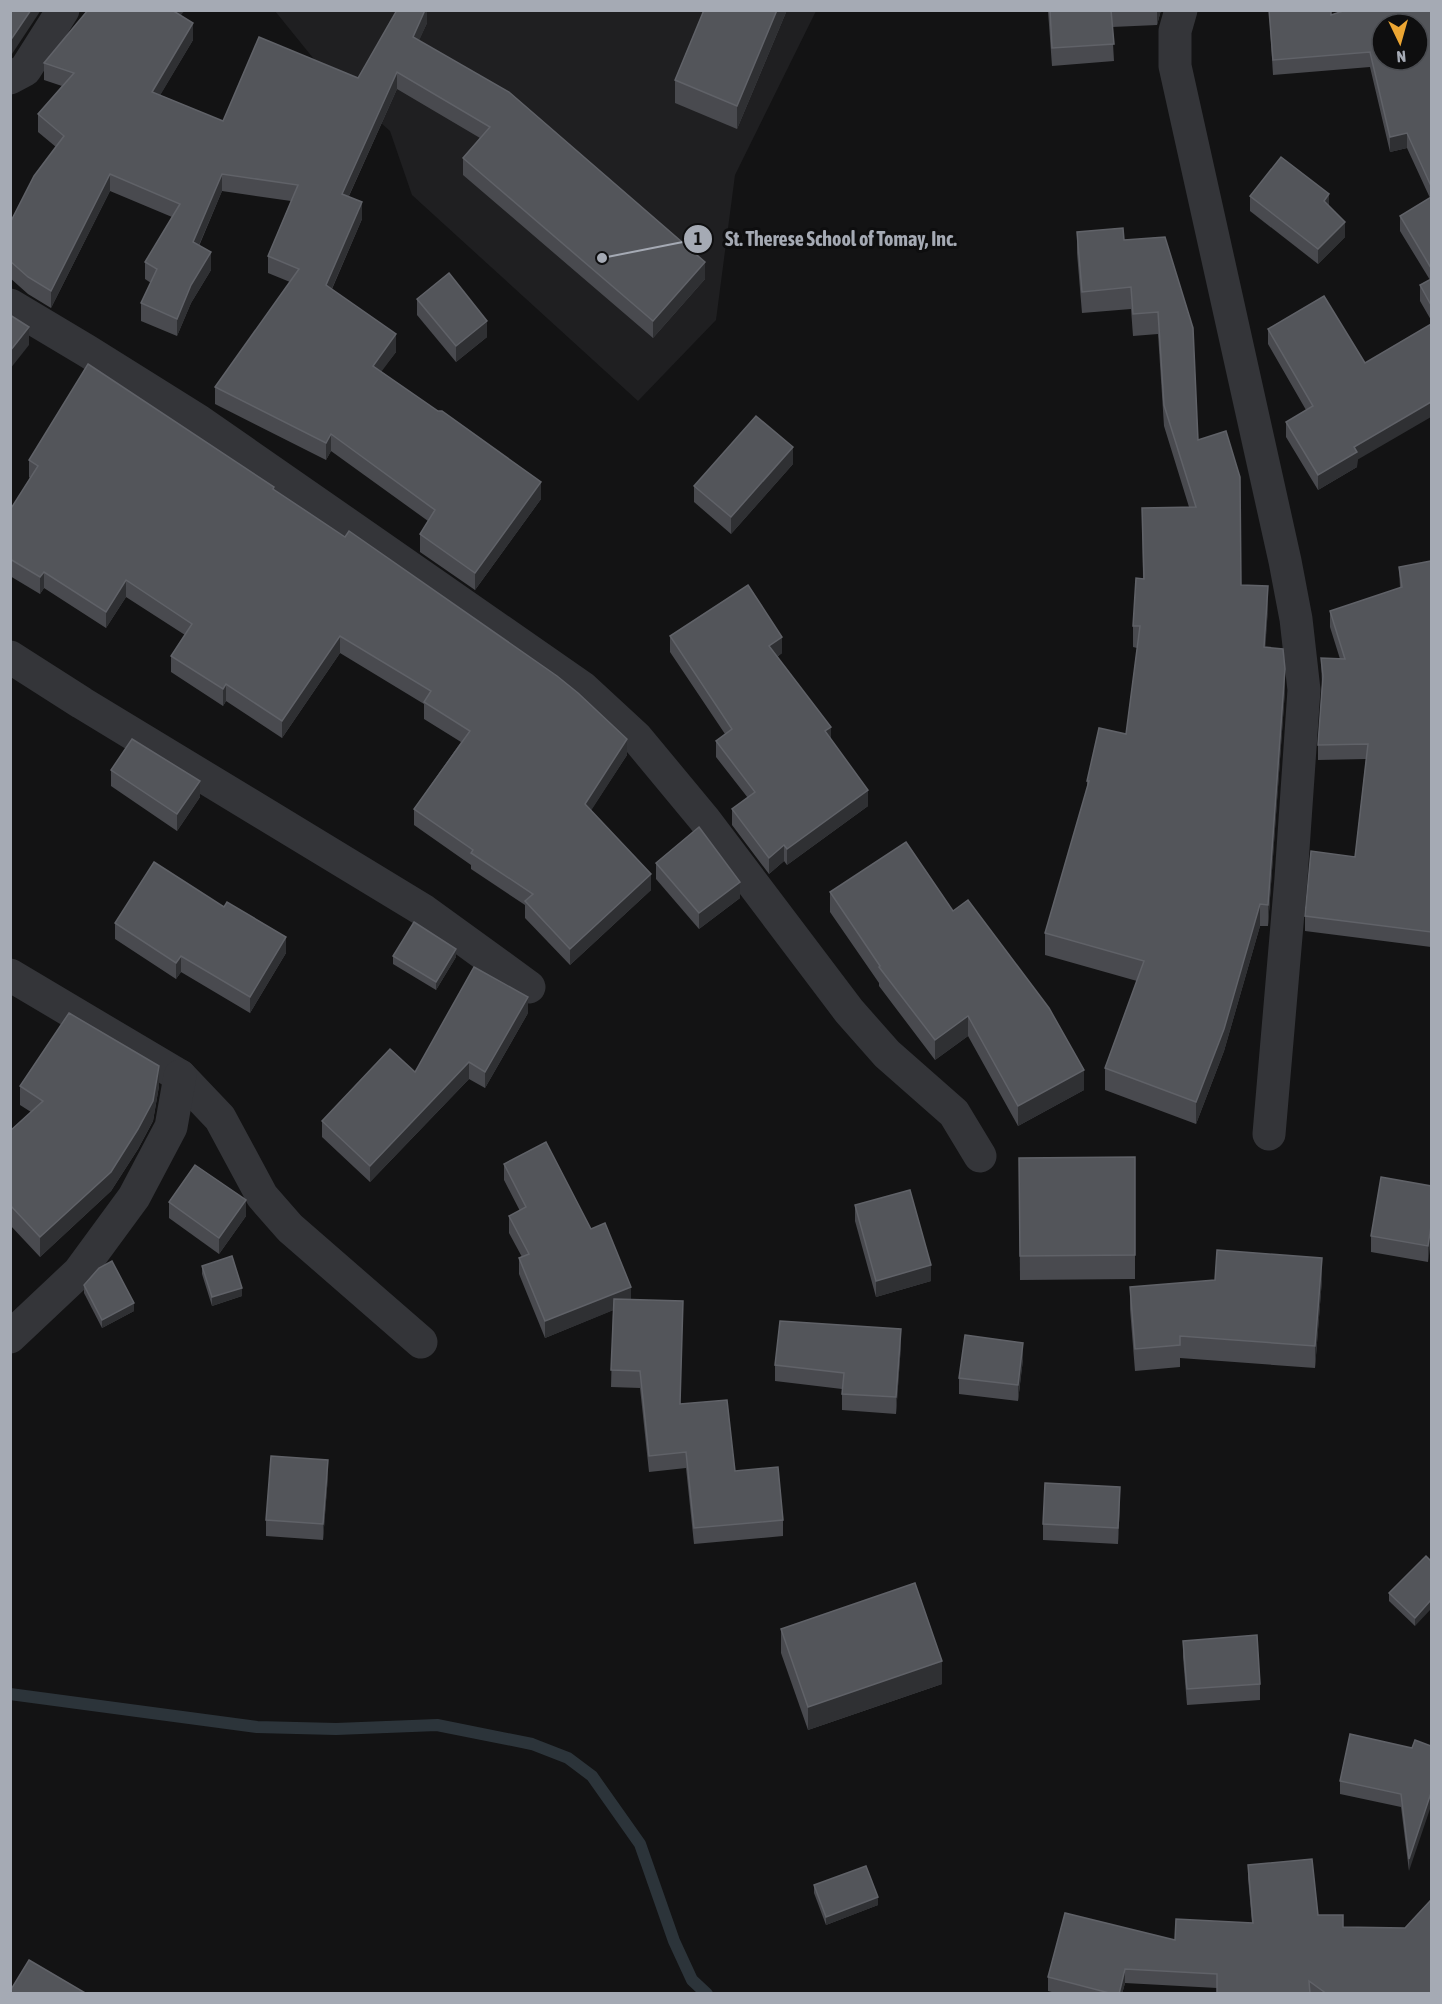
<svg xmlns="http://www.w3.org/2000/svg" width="1442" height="2004" viewBox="0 0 1442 2004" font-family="'Asap Condensed',sans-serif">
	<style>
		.built { fill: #1f1f21 }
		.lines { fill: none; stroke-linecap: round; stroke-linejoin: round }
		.stream { stroke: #2c343a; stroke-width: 12 }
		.minor { stroke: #343539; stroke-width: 33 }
		.tertiary { stroke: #343539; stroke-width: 33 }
		.wall { fill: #494a4f }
		.shaded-wall { fill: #2f3033 }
		.building { fill: #53555a; stroke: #606268; stroke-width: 1.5; fill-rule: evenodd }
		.leader { fill: none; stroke: #a5aab4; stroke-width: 2 }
		.callout-dot { fill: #a5aab4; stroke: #0e0e0f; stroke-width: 2 }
		.mark-label { font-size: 18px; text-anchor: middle; font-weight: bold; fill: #111 }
		.callout-label { font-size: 20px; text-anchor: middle; font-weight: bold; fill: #a5aab4; stroke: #0e0e0f; stroke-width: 6; stroke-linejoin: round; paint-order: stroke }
	</style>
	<rect width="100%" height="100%" fill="#131314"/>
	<path class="built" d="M275,11H816L735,175L716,320L638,401L412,195L390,131L326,74Z"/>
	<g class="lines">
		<path class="stream" d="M10,1694L257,1727L336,1729L437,1725L532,1744L568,1758L592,1776L640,1844L674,1941L692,1980L707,1994"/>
		<g class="minor">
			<path d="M1181,10L1175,31V66L1285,561L1296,619L1304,690L1291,878L1269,1134"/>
			<path d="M10,305L87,351L199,421L583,688L636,737L704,819L849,1011L887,1054L954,1113L980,1156"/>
			<path d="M10,657L82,703L423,910L529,987"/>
			<path d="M10,975L180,1076L220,1118L262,1196L290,1228L421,1342"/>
			<path d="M10,1337L79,1272L134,1197L171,1127L180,1076"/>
		</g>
		<path class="tertiary" d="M10,78L25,70L63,10"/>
	</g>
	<g class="wall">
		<path d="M427,10V23L419,40L705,279L653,338L463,175V158L480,138L397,89L349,196L362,219L332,289L396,352L381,371L541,499L475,590L420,552V534L428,521L331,451L326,460L215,404V387L290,282L268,273V256L291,201L222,191L199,246L211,270L191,303L177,336L141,321V303L151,283L145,279V262L172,217L110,191L51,308L28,294L10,278V223L56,147L38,132V114L62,86L44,80V63L181,16L193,40L160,95L223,121L358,78Z"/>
		<path d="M704,10H787L737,129L675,103V80Z"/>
		<path d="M1042,10H1161L1157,25L1112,27L1114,61L1052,66L1048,11H1042Z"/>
		<path d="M1269,10L1331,15L1431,10V320L1420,301V285L1430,280L1400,231V216L1430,198L1407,148L1390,152L1370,67L1273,75Z"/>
		<path d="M1250,196L1329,206L1345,237L1318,264L1250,211Z"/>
		<path d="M1077,232L1124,240L1165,237L1198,440L1241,585L1268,608L1265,648L1285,690L1268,926H1260L1224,1051L1196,1124L1105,1090V1068L1137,981L1045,955V933L1087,789V781L1126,734L1137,648L1133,647V626L1143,579L1142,508L1189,507L1164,426L1158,334L1133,336L1131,309L1082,313L1077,253Z"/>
		<path d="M417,299L487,337L456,362L417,315Z"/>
		<path d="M1268,329L1365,363L1357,467L1318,490L1286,437V422L1306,410L1268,344Z"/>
		<path d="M29,460L274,490L627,755L591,810L651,890L570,965L525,918V905L471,869V865L414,825V809L461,742L424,719V704L340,653L282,738L226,701L223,706L171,672V656L185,635L126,597L106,628L44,588L40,594L10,576V510L30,478L29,477Z"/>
		<path d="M793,464L731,534L694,502V486Z"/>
		<path d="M1431,561V947L1305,931V916L1355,857L1366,759L1318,760V745L1322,685L1321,658L1340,659L1330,627V611L1400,588L1399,567Z"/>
		<path d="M670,636L782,653L777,657L831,739L868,806L787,865L784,861L769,874L732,825V809L748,798L716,757V741L725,734L670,652Z"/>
		<path d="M111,770L200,797L177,831L111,786Z"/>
		<path d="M656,863L740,898L699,929L656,879Z"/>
		<path d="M830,892L953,911L1084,1090L1018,1126L968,1036L935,1060L879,986V983L830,912Z"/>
		<path d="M115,923L286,953L250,1013L181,972L176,979L115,939Z"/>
		<path d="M393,956L456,957L436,990L393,964Z"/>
		<path d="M528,1013L485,1088L469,1079L370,1182L322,1137V1121Z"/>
		<path d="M20,1086H159L153,1121L138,1149L111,1191L40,1257L10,1225V1131L31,1112L20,1105Z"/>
		<path d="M1135,1157V1279L1020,1280L1019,1158Z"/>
		<path d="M504,1164L591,1229L631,1299L681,1404L735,1471L783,1520V1536L694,1544L686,1468L649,1472L640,1388L611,1387L613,1310L545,1338L519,1274V1258L522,1257L509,1233V1216L520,1211L504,1180Z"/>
		<path d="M1431,1186L1428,1262L1371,1252V1236Z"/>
		<path d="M169,1202L246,1216L219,1254L169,1218Z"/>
		<path d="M855,1205L931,1281L876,1297L855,1221Z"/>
		<path d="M202,1266L242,1296L212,1306L202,1274Z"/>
		<path d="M1322,1279L1315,1368L1180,1358V1367L1135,1371L1130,1309V1287Z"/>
		<path d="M84,1285L134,1311L102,1328L84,1293Z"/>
		<path d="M901,1345L896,1414L842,1410V1389L775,1381V1365Z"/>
		<path d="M1023,1359L1018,1401L959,1394V1378Z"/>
		<path d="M328,1476L323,1540L266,1536V1520Z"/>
		<path d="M1120,1503L1118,1544L1043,1540V1524Z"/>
		<path d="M1426,1556L1415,1626L1389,1601V1593Z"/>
		<path d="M781,1629L942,1684L808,1730L781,1653Z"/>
		<path d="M1183,1641L1260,1684V1700L1187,1705L1183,1657Z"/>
		<path d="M1412,1748L1409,1871L1401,1807L1340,1794V1781Z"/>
		<path d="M1248,1865L1318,1915L1343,1927L1431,1994H1217V1988L1125,1983L1122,1994H1059L1048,1991V1977L1175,1940L1252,1923L1248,1878Z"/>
		<path d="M814,1885L878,1905L826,1925L814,1893Z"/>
	</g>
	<g class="shaded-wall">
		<path d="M31,10H41L10,57V41Z"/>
		<path d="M172,10H185L172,27Z"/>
		<path d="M425,10H427V23L413,54V37Z"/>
		<path d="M777,10H787L737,129V106Z"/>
		<path d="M1157,10H1161L1157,25Z"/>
		<path d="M193,23V40L152,109V92Z"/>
		<path d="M397,72V89L342,211V194Z"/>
		<path d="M1407,133V148L1390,152V137Z"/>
		<path d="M110,174V191L51,308V291Z"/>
		<path d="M222,174V191L193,259V242Z"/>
		<path d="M1329,194V209L1324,201Z"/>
		<path d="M362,202V219L326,302V285Z"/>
		<path d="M1345,222V237L1318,264V249Z"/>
		<path d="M211,252V270L191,303L177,336V319L191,285Z"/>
		<path d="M705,262V279L653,338V321Z"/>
		<path d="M487,321V337L456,362V346Z"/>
		<path d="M29,327V345L10,369V351Z"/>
		<path d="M396,334V352L373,383V366Z"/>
		<path d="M1431,402V417L1357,460V467L1318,490V475L1354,447Z"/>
		<path d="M331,434V451L326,460V443Z"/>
		<path d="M793,447V464L731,534V517Z"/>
		<path d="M541,482V499L475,590V573Z"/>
		<path d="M44,572V588L40,594V577Z"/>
		<path d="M126,580V597L106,628V612Z"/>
		<path d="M1268,586V608L1264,669V647Z"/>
		<path d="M340,636V653L282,738V721Z"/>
		<path d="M782,637V653L769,662V646Z"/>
		<path d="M1285,669V690L1268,926V905Z"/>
		<path d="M226,684V701L223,706V689Z"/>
		<path d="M831,727V743L825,731Z"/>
		<path d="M627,739V755L585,820V804Z"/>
		<path d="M200,781V797L177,831V814Z"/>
		<path d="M868,790V806L787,865V849Z"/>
		<path d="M784,845V861L769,874V858Z"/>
		<path d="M651,874V890L570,965V949Z"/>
		<path d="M740,882V898L699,929V913Z"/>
		<path d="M1260,904V926L1224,1051L1196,1124V1102Z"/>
		<path d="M286,937V953L250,1013V997Z"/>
		<path d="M456,949V957L436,990V982Z"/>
		<path d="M181,956V972L176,979V963Z"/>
		<path d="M528,997V1013L485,1088V1072Z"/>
		<path d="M968,1016V1036L935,1060V1040Z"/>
		<path d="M469,1062V1079L370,1182V1166Z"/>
		<path d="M159,1066V1086L153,1121L138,1149L111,1191L40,1257V1237Z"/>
		<path d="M1084,1070V1090L1018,1126V1106Z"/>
		<path d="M246,1200V1216L219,1254V1238Z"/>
		<path d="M1431,1226V1242L1428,1262V1246Z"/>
		<path d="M1322,1258V1279L1315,1368V1346Z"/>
		<path d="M931,1265V1281L876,1297V1281Z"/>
		<path d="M631,1287V1303L545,1338V1321Z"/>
		<path d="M242,1288V1296L212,1306V1297Z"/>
		<path d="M134,1303V1311L102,1328V1320Z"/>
		<path d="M901,1329V1345L896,1414V1397Z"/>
		<path d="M1023,1343V1359L1018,1401V1385Z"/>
		<path d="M328,1460V1476L323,1540V1524Z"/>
		<path d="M1120,1487V1503L1118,1544V1528Z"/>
		<path d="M1431,1600V1609L1415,1626V1618Z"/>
		<path d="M942,1661V1684L808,1730V1707Z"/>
		<path d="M1431,1793V1806L1409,1871V1859Z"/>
		<path d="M878,1897V1905L826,1925V1917Z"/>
		<path d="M1125,1969V1983L1122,1994H1119Z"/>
	</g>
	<g class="building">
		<path d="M10,10H31L10,41Z"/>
		<path d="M88,10H172L193,23L152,92L223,121L259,37L358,78L397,10H425L413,37L509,92L705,262L653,321L463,158L490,127L397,72L342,194L362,202L326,285L396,334L373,366L438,411H442L541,482L475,573L420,534L435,510L331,434L326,443L215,387L299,269L268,256L298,185L222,174L193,242L211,252L191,285L177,319L141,303L157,269L145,262L180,204L110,174L51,291L28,277L10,261V223L34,176L64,136L38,114L74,73L44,63Z"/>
		<path d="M704,10H777L737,106L675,80Z"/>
		<path d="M1050,10H1111L1114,44L1052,48Z"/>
		<path d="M1269,10H1331V15L1346,10H1431V186L1407,133L1390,137L1370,52L1273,60ZM1382,24H1418V60H1382Z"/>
		<path d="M1281,157L1329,194L1324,201L1345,222L1318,249L1250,196Z"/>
		<path d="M1431,197V268L1400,216Z"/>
		<path d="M1123,228L1124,240L1165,237L1193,328L1198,440L1226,431L1240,477L1241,585L1268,586L1264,647L1283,649L1285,669L1268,905L1260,904L1224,1029L1196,1102L1105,1068L1144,961L1045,933L1089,781H1087L1099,728L1126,734L1140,626H1133L1136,578L1144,579L1142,508L1196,507L1164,405L1158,312L1133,314L1131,287L1082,292L1077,232Z"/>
		<path d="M449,273L487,321L456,346L417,299Z"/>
		<path d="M1431,279V305L1420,285Z"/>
		<path d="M1324,296L1365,363L1431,324V402L1354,447L1357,452L1318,475L1286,422L1313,406L1268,329Z"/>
		<path d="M10,315L29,327L10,351Z"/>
		<path d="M88,364L274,487L273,489L345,537L349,531L557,676L578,693L627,739L585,804L651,874L570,949L525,901L533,894L471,853L473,850L414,809L470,731L424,702L431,691L340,636L282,721L226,684L223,689L171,656L192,624L126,580L106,612L44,572L40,577L10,559V510L38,466L29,460Z"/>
		<path d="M756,416L793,447L731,517L694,486Z"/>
		<path d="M1431,561V932L1305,916L1311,851L1355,857L1368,744L1318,745L1323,676L1321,658L1345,659L1330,611L1402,587L1399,567Z"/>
		<path d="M748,585L782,637L769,646L831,727L825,731L868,790L787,849L784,845L769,858L732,809L755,792L716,741L732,729L670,636Z"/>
		<path d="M132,739L200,781L177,814L111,770Z"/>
		<path d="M699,827L740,882L699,913L656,863Z"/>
		<path d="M906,842L953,911L968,900L1049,1008L1084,1070L1018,1106L968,1016L935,1040L879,967L880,966L830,892Z"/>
		<path d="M154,862L224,907L227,902L286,937L250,997L181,956L176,963L115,923Z"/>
		<path d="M414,922L456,949L436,982L393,956Z"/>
		<path d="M474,967L528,997L485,1072L469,1062L370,1166L322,1121L390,1049L415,1072Z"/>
		<path d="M69,1013L159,1066L153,1101L138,1129L111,1172L40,1237L10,1205V1131L43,1101L20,1086Z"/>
		<path d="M546,1142L591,1229L605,1223L631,1287L545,1321L519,1258L529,1254L509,1216L526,1207L504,1164Z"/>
		<path d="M1135,1157V1255L1020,1256L1019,1158Z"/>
		<path d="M195,1165L246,1200L219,1238L169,1202Z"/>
		<path d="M1381,1177L1431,1186V1226L1428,1246L1371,1236Z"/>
		<path d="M910,1190L931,1265L876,1281L855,1205Z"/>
		<path d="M1217,1250L1322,1258L1315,1346L1180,1336V1345L1135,1349L1130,1287L1215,1280Z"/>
		<path d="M232,1256L242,1288L212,1297L202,1266Z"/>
		<path d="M112,1261L134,1303L102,1320L84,1285L99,1268Z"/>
		<path d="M614,1299L683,1301L680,1404L727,1400L735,1471L778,1467L783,1520L694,1528L686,1452L649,1456L640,1371L611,1370Z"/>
		<path d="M780,1321L901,1329L896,1397L842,1394L844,1373L775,1365Z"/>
		<path d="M965,1335L1023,1343L1018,1385L959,1378Z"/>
		<path d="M271,1456L328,1460L323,1524L266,1520Z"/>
		<path d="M1045,1483L1120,1487L1118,1528L1043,1524Z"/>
		<path d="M1426,1556L1431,1561V1600L1415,1618L1389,1593Z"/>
		<path d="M915,1583L942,1661L808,1707L781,1629Z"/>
		<path d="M1257,1635L1260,1684L1187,1689L1183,1641Z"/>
		<path d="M1350,1734L1412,1748L1415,1740L1431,1746V1793L1409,1859L1401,1794L1340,1781Z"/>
		<path d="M1312,1859L1318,1915H1343V1927L1405,1928L1431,1900V1994H1327L1309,1981L1310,1994H1217V1974L1125,1969L1119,1994H1113L1048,1977L1065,1913L1175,1940L1176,1919L1253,1923L1248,1865Z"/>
		<path d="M866,1866L878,1897L826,1917L814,1885Z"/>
		<path d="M29,1960L87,1994H10V1991Z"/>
	</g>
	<path class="leader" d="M602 258L698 239"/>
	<g class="callout-dot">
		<circle cx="602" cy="258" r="6"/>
		<circle cx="698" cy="239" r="15"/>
	</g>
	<g class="mark-label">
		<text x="698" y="245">1</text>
	</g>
	<g class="callout-label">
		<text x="841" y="246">St. Therese School of Tomay, Inc.</text>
	</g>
	<rect width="1442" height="2004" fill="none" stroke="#a5aab4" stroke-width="24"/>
	<g transform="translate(1400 42) rotate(175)"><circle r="28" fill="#0e0e0f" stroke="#4a4c51" stroke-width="1.5"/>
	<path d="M0-4.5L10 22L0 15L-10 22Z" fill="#eca633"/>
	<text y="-9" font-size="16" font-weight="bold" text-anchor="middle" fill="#a5aab4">N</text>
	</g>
</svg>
